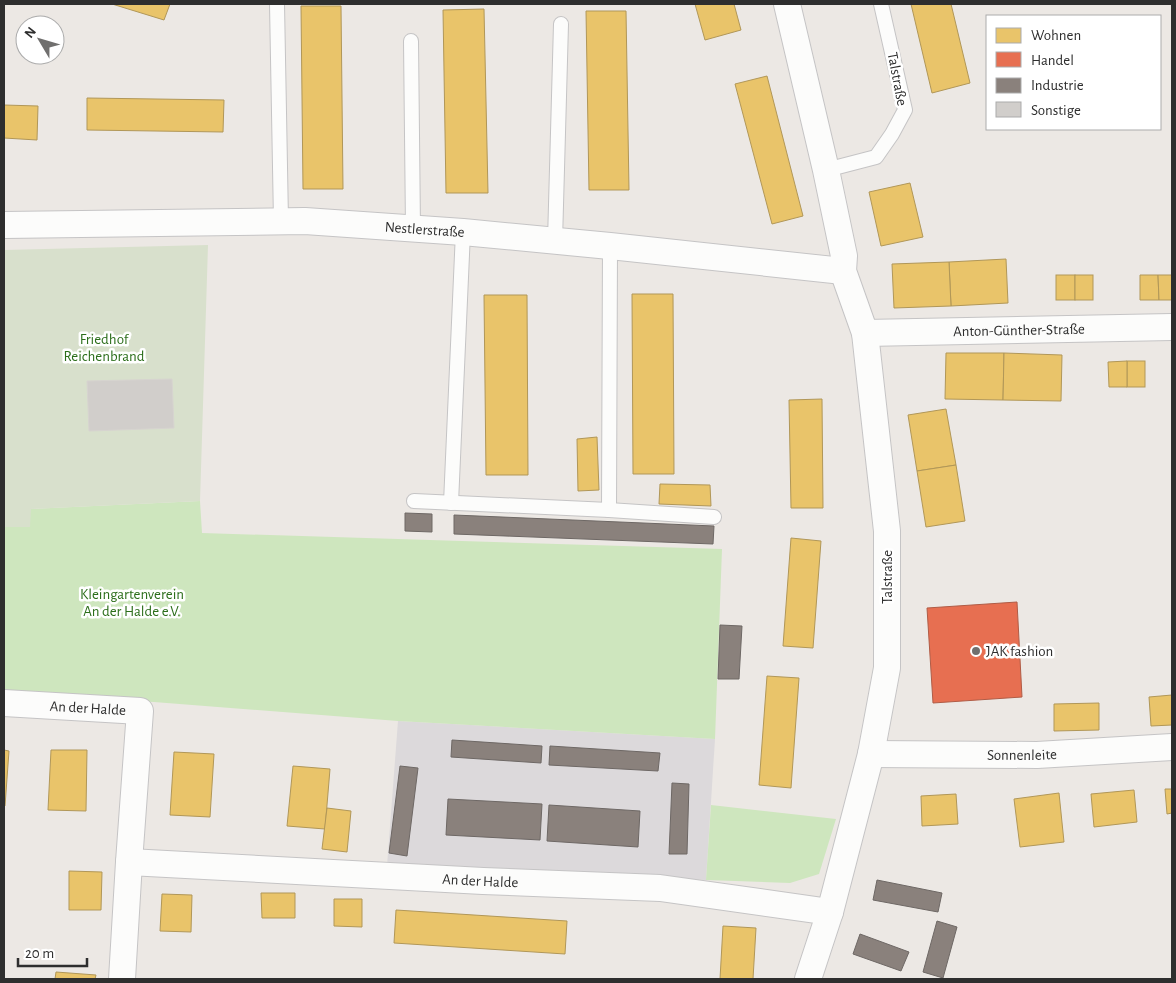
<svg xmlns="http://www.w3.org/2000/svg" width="1176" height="983" viewBox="0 0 1176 983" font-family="'Alegreya Sans',sans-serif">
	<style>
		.industrial { fill: #dcd9db }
		.green { fill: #cee6be }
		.cemetery { fill: #d8e0cc }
		.homes { fill: #e9c46a; stroke: #b19758 }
		.shops { fill: #e76f51; stroke: #b05c46 }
		.industry { fill: #8a817c; stroke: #6e6865 }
		.building { fill: #d1cecb; stroke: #d7d4d0 }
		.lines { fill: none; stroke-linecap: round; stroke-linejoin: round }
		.lane-casing { stroke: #c5c4c5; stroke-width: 16 }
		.street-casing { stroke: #c5c4c5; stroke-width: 28 }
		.lane { stroke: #fcfcfb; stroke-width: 14 }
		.street { stroke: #fcfcfb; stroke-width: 26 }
		.poi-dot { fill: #706f6e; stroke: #fff; stroke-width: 2 }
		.labels { text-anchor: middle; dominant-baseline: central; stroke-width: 5; stroke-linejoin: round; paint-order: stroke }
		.street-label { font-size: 15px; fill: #2e2e2e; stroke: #fff }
		.park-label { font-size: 15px; fill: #2c6e1b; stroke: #fff }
		.poi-label { font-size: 15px; fill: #2e2e2e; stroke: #fff; text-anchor: start }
	</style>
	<rect width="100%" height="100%" fill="#ece8e4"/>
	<path class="industrial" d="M398,721L715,739L706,880L387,866Z"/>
	<g class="green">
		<path d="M200,501L202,533L722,549L715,739L398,721L154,702L4,695V527H30V509Z"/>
		<path d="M711,805L836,819L819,874L790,883L706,880Z"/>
	</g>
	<path class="cemetery" d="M208,245L200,501L31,509L30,527H4V250Z"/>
	<g class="homes">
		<path d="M112,4H170L164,20Z"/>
		<path d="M695,4H734L741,30L705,40Z"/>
		<path d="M911,4H951L970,83L932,93Z"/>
		<path d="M301,6H341L343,189H303Z"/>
		<path d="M484,9L488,193H446L443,10Z"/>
		<path d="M586,11H626L629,190H589Z"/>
		<path d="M767,76L803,216L772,224L735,84Z"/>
		<path d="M87,98L224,100L223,132L87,130Z"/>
		<path d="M4,105L38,106L37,140L4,138Z"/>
		<path d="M910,183L923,237L881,246L869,192Z"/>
		<path d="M1006,259L1008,303L951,306L949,262Z"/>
		<path d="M949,262L951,306L894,308L892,264Z"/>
		<rect x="1056" y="275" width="19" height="25"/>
		<rect x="1075" y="275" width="18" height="25"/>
		<path d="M1140,275H1158L1159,300H1140Z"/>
		<path d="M1158,275H1172V300H1159Z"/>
		<path d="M632,294H673L674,474H633Z"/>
		<path d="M484,295H527L528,475H486Z"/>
		<path d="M946,353H1004L1003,400L945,399Z"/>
		<path d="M1004,353L1062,355L1061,401L1003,400Z"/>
		<rect x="1127" y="361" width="18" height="26"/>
		<path d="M1127,361V387H1109L1108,362Z"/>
		<path d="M822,399L823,508H791L789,400Z"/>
		<path d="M946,409L956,465L917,471L908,415Z"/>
		<path d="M597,437L599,490L578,491L577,439Z"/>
		<path d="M956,465L965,521L926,527L917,471Z"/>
		<path d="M660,484L710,485L711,506L659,504Z"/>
		<path d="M791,538L821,541L813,648L783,646Z"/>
		<path d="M767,676L799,678L791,788L759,785Z"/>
		<path d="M1172,695V725L1151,726L1149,697Z"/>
		<path d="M1099,703V730L1054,731V704Z"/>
		<path d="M4,750L9,751L5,806H4Z"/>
		<path d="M51,750H87L86,811L48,810Z"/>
		<path d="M174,752L214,754L210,817L170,815Z"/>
		<path d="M293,766L330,769L325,829L287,826Z"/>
		<path d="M1165,789H1172V813L1167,814Z"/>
		<path d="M1134,790L1137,822L1094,827L1091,794Z"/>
		<path d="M1059,793L1064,842L1020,847L1014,799Z"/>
		<path d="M956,794L958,824L922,826L921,796Z"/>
		<path d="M327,808L351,811L347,852L322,849Z"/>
		<path d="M69,871L102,872L101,910H69Z"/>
		<path d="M261,893H295V918H262Z"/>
		<path d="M162,894L192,895L191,932L160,931Z"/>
		<path d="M334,899H362V927L334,926Z"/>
		<path d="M396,910L567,921L565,954L394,943Z"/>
		<path d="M723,926L756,928L753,979H720Z"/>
		<path d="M56,972L96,975L95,979H55Z"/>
	</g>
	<path class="shops" d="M1017,602L1022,697L933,703L927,608Z"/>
	<g class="industry">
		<path d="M405,513L432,514V532L405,531Z"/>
		<path d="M454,515L714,526L713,544L454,534Z"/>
		<path d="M720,625L742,626L739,679H718Z"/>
		<path d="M452,740L542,746L541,763L451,757Z"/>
		<path d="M550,746L660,753L658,771L549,765Z"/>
		<path d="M400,766L418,768L407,856L389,853Z"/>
		<path d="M672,783L689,784L687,854H669Z"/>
		<path d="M448,799L542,804L540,840L446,835Z"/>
		<path d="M549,805L640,811L638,847L547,841Z"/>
		<path d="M877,880L942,893L938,912L873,900Z"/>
		<path d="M937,921L957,927L943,978L923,972Z"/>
		<path d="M860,934L909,952L901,971L853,954Z"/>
	</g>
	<path class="building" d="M172,379L174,428L89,431L87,381Z"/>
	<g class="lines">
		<defs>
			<g id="lane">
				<path d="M277,4L281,221"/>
				<path d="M411,41L413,229"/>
				<path d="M826,170L876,157L892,134L905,110L881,4"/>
				<path d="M555,241L561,24"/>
				<path d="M414,501L609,510L714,517"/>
				<path d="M451,503L463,232"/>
				<path d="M609,510L610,246"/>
			</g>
			<g id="street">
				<path d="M787,4L826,170L844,256L843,271L865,333L887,531V668L871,754L830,912L808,979"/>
				<path id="s1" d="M4,225L305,221L463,232L610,246L843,271"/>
				<path id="s2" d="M865,333L1172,327"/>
				<path id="s3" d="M4,703L140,711L129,862"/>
				<path id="s4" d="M871,754L1037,755L1172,747"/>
				<path id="s5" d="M122,979L129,862L483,881L660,888L830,912"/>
			</g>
		</defs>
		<use href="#lane" class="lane-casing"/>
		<use href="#street" class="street-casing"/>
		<use href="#lane" class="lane"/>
		<use href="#street" class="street"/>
	</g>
	<circle class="poi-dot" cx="976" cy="651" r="5"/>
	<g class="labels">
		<g class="street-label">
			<text transform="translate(897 79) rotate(79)">Talstraße</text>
			<text stroke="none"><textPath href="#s1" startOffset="421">Nestlerstraße</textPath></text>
			<text stroke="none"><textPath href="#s2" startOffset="154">Anton-Günther-Straße</textPath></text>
			<text transform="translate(887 577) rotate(-90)">Talstraße</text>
			<text stroke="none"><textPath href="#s3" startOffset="84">An der Halde</textPath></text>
			<text stroke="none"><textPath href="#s4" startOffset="151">Sonnenleite</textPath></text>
			<text stroke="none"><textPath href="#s5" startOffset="469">An der Halde</textPath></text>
		</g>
		<g class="park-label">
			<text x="104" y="339">Friedhof<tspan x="104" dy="17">Reichenbrand</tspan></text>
			<text x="132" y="594">Kleingartenverein<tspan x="132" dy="17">An der Halde e.V.</tspan></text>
		</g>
		<g class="poi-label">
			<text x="986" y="651">JAK fashion</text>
		</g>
	</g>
	<rect width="1176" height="983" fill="none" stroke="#2e2e2e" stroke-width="10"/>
	<rect x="986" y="15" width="175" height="115" fill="#ffffff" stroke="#ababab"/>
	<rect x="996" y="28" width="25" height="15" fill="#e9c46a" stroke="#ababab"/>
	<text x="1031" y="40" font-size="15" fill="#2e2e2e">Wohnen</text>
	<rect x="996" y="52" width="25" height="15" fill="#e76f51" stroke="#ababab"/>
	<text x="1031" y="65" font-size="15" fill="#2e2e2e">Handel</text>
	<rect x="996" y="78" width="25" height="15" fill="#8a817c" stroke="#ababab"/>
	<text x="1031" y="90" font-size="15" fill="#2e2e2e">Industrie</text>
	<rect x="996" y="102" width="25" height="15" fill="#d1cecb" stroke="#ababab"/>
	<text x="1031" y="115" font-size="15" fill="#2e2e2e">Sonstige</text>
	<g transform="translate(40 40) rotate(308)"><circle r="24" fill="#ffffff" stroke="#ababab"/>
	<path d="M0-4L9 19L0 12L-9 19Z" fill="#706f6e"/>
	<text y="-8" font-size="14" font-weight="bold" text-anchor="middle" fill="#2e2e2e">N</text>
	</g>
	<path d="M18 958v8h69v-8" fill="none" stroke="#2e2e2e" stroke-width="2.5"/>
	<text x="25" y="958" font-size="15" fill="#2e2e2e" stroke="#ffffff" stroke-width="4" paint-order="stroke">20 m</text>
</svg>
